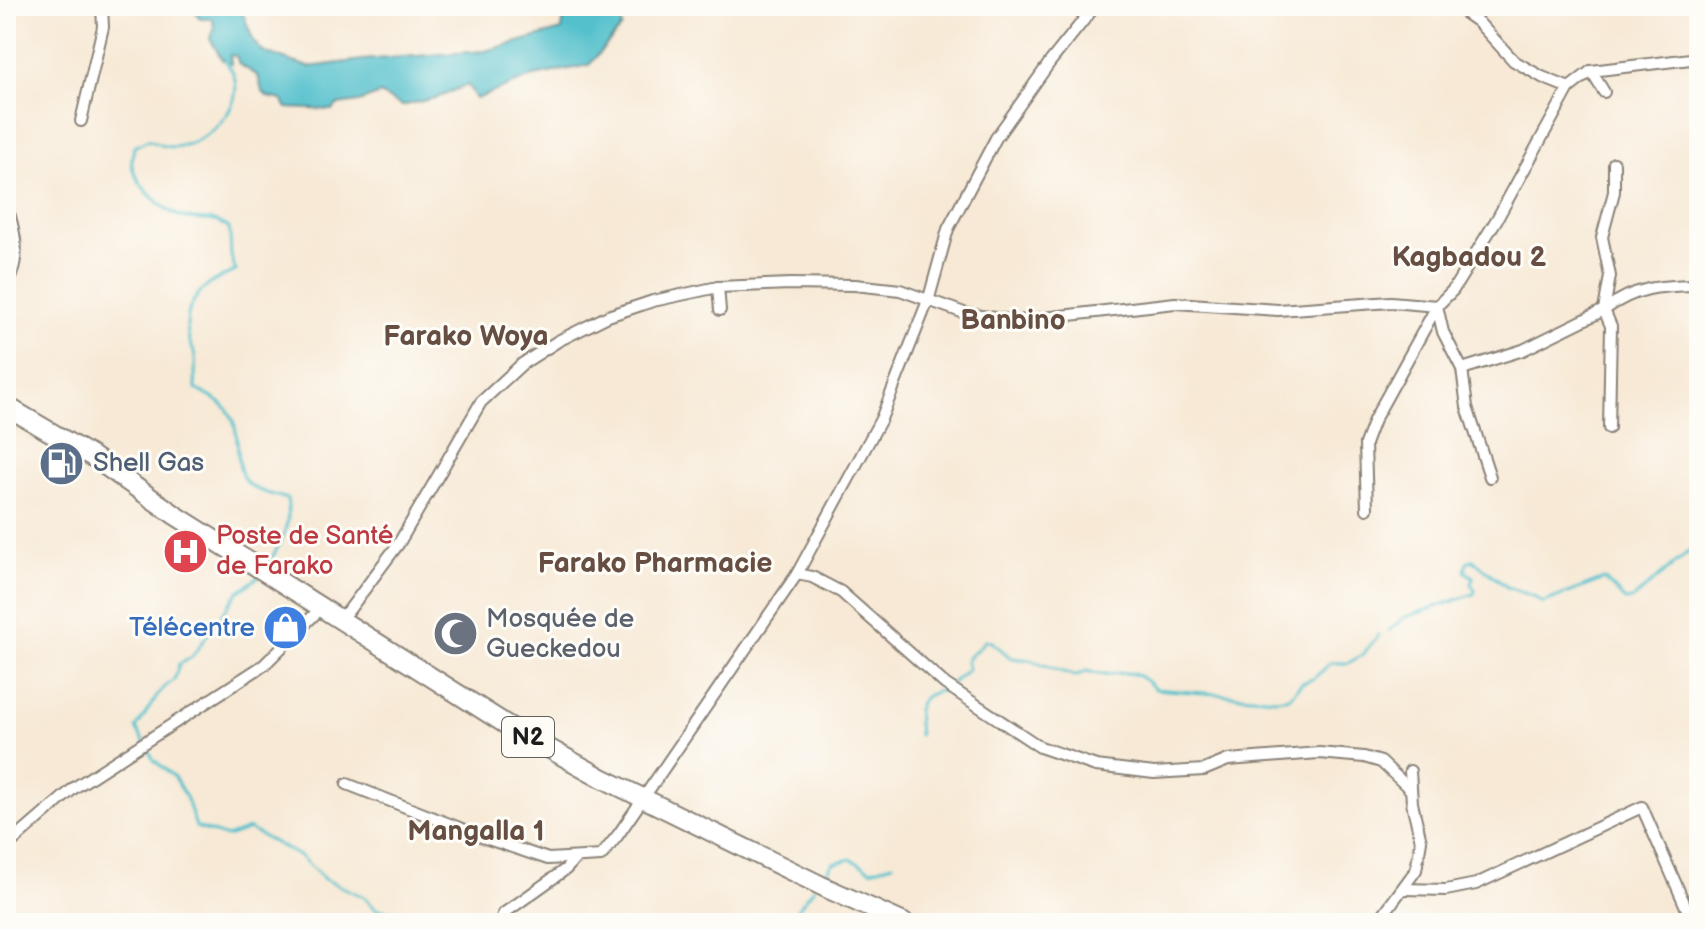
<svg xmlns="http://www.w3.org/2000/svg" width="1705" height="929" viewBox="0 0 1705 929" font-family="'Balsamiq Sans',sans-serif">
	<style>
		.water { fill: #53c0cc; stroke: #386e74; stroke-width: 2 }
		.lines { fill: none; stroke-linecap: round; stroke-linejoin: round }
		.stream { stroke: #53c0cc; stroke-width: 3 }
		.street-casing { stroke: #8a8278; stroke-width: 14 }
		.highway-casing { stroke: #8a8278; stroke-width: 22 }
		.street { stroke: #fff; stroke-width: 10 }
		.highway { stroke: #fff; stroke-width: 18 }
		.labels { text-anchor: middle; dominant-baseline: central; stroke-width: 6; stroke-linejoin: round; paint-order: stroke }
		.shield { fill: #fdfcf7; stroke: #605f5e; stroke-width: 2 }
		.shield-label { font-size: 24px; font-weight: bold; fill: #1c1c1c }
		.service-label { font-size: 26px; fill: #4e5e75; stroke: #fdfcf7; text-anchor: start }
		.health-label { font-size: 26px; fill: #be3a42; stroke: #fdfcf7; text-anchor: start }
		.worship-label { font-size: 26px; fill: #5b616d; stroke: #fdfcf7; text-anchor: start }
		.shop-label { font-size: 26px; fill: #366cbe; stroke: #fdfcf7; text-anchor: end }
		.neighbourhood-label { font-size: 28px; font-weight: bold; fill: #664e42; stroke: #fdfcf7 }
	</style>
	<rect width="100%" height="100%" fill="#fdfcf7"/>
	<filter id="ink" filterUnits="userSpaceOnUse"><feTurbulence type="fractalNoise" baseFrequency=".0125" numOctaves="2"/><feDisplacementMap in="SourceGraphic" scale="16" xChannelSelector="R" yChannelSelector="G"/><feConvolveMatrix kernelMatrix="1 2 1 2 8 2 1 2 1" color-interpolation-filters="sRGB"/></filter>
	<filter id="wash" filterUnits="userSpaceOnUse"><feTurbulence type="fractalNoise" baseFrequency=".006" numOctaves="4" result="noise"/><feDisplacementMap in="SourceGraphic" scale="32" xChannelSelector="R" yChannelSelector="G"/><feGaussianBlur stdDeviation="1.8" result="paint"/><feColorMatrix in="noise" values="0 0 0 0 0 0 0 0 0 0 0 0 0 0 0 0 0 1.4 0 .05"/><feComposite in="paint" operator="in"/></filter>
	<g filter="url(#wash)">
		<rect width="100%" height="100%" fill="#f7e9d5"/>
		<path class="water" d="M192,6H240L254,42L263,52L309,67L362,60L485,51L562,30L565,6H618L622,27L589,65L534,76L476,99L468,85L439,97L402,106L380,94L359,102L337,105L333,110L287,108L282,100L268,97L262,91L258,76L239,64L236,56L230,55L231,64L222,60L210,38L214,29L213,19H200Z"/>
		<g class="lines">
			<g class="stream">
				<path d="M226,60C227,66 233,70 234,76C245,110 203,147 172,147C164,147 155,143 148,140L134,147C133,152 131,161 132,166C138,188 165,213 186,218C204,222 211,216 229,228C232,245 228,255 236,271C204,283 180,302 189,340C191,346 195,351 195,358C196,369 194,377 196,389C205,394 216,399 223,405C248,428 228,471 251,486C261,493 276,495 287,499C292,526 280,544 267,566"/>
				<path d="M260,576L238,592L191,658L179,664L174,680C156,691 149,711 136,728L154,760L174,777L187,799L196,827L227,837L249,829L301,857L324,879L364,897L376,909L403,913L411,923"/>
				<path d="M1389,631L1403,618L1474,594L1475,590L1471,584L1473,577L1465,571L1467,562L1473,560L1507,587L1535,597L1542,603L1604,579L1625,600L1633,599L1699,543"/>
				<path d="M952,683L968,669L966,661C971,653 979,650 984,641H990L1011,658L1030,660L1075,676L1087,671C1117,682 1127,659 1155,689L1277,699L1289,697L1302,683L1313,679L1331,663H1348L1361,656L1379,635"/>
				<path d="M919,735C918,718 912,700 933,693C937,691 942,691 946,689"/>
				<path d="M821,879L833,863L851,859L871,870L893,864"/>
				<path d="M787,923L814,888"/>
			</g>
		</g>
	</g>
	<g filter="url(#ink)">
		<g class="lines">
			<defs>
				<g id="street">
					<path d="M1455,6L1478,22L1514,61L1542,77L1569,88"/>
					<path d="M1591,71L1604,92"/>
					<path d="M81,121L103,27L102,6"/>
					<path d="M718,287L720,310"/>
					<path d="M1604,310L1610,276L1602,237L1614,192V163"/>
					<path d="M1604,310C1637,286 1660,286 1699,285"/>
					<path d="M1462,369L1467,407L1490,477"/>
					<path d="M1609,428L1611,326L1604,310L1523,350L1462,369L1443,332L1437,306L1453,290L1497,219L1569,88L1591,71L1699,58"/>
					<path d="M797,574L812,577L841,592L945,684L1040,747L1096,766L1154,773L1204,770L1228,760L1319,753L1364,757L1381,762L1411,790"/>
					<path d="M338,618L349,610L399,543L481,402L522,364L558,341L608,316L653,301L718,287L790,284L855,285L900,290L967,314L1017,321L1175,303L1278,310L1391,302L1437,306L1374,420L1365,444L1367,509"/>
					<path d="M347,784L485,838L548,859L601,856L618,835L797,574L881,419L929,298L948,229L996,138L1050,62L1095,6"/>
					<path d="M6,847L74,788L264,665L321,608"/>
					<path d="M1404,889L1446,890L1476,884L1642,807L1693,923"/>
					<path d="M501,923L503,914L566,869L575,859"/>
					<path d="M1377,923L1416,870L1421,841L1412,803L1410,771"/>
				</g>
				<g id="highway">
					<path d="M6,217C12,239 15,255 6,277"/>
					<path d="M6,406L93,457L175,515L507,725L602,778L824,887L904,923"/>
				</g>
			</defs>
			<use href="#street" class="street-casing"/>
			<use href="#highway" class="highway-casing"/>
			<use href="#street" class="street"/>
			<use href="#highway" class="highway"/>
		</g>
	</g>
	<defs>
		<symbol id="fuel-disc" viewBox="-11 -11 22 22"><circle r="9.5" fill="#5c6f8a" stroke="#fdfcf7"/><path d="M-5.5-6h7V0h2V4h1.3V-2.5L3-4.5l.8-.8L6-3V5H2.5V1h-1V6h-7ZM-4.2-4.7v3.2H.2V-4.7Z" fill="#fff"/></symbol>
		<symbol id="hospital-disc" viewBox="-11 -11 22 22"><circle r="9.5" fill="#e0444e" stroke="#fdfcf7"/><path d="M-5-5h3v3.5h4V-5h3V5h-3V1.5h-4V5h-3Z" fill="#fff"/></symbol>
		<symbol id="shop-disc" viewBox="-11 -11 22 22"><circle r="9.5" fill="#3f7fe0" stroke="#fdfcf7"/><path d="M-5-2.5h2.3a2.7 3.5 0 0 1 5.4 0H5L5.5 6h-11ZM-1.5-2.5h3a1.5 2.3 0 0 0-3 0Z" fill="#fff"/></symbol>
		<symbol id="mosque-disc" viewBox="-11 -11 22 22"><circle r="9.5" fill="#6b7280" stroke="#fdfcf7"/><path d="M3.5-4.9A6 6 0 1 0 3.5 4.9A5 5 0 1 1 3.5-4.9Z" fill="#fff"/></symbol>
	</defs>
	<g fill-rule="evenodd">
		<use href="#fuel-disc" x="36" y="438" width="51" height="51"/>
		<use href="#hospital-disc" x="160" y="526" width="51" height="51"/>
		<use href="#shop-disc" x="260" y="602" width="51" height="51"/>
		<use href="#mosque-disc" x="430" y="608" width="51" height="51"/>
	</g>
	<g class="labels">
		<rect class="shield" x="502" y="717" width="52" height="40" rx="6"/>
		<g class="shield-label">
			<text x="528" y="737">N2</text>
		</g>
		<g class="service-label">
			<text x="93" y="463">Shell Gas</text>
		</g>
		<g class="health-label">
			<text x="216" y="536">Poste de Santé<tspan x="216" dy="30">de Farako</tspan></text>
		</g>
		<g class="worship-label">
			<text x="486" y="619">Mosquée de<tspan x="486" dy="30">Gueckedou</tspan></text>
		</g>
		<g class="shop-label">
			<text x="255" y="628">Télécentre</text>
		</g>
		<g class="neighbourhood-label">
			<text x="1469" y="257">Kagbadou 2</text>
			<text x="1013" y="320">Banbino</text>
			<text x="466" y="336">Farako Woya</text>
			<text x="655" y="563">Farako Pharmacie</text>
			<text x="476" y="831">Mangalla 1</text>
		</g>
	</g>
	<rect width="1705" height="929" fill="none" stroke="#fdfcf7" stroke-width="32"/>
</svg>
